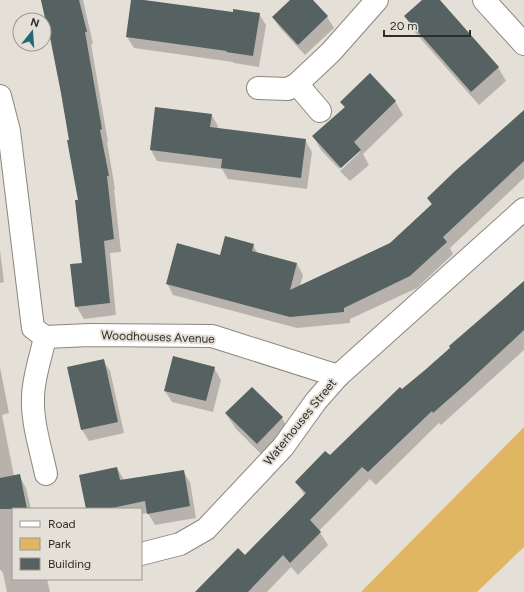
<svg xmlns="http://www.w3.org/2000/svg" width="524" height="592" viewBox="0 0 524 592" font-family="Figtree,sans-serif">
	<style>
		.green { fill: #e0b662 }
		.shadow { fill: #0003 }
		.building { fill: #566162 }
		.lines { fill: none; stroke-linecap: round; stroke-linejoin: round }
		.street-casing { stroke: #8b867e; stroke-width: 24 }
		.street { stroke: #fff; stroke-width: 22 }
		.labels { text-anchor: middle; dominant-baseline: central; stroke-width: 4; stroke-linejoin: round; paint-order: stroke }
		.street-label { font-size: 12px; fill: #2f2d2a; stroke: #e5e0d7 }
	</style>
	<rect width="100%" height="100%" fill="#e5e0d7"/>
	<path class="green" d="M524,427V547L477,592H361Z"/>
	<g class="shadow">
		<path d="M41,0H83L93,44H91L108,142H107L115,189H114L121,252L110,253L116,315L84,319L76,306L83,263L79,201L70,140L50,35Z"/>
		<path d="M132,0L234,13L259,14L266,25L259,67L234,63L233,62L134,48L127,37Z"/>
		<path d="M292,0H312L327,17L334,28L305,55L280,28L273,17Z"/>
		<path d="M424,0H438L498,67L506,81L479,105L413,30L406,17Z"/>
		<path d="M395,101L403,115L363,154L369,165L350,181L340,171L360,152V150L339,169L321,150L313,136L345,108L341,102Z"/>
		<path d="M524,111V178L450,248L453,254L417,288L350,319V323L297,328L173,295L167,283L221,256L253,245L258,254L297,264L303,275L300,286L390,244L432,205L428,198Z"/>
		<path d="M211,114L218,126L217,129L305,140L312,152L307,189L228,179L222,169L157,161L151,150Z"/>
		<path d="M0,250L4,282L0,283Z"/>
		<path d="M524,281V350L441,425L439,423L376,485L370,479L319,531L328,545L298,575L291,567L267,592H196L245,557L305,496L296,482L330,456Z"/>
		<path d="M103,360L110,371L124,433L89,441L82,430L68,368Z"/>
		<path d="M0,367L9,413L2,415L14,476L19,475L26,488L31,509H13V579H47L50,592H7L3,573L0,569Z"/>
		<path d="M214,368L221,380L213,412L172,402L165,391Z"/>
		<path d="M226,414L282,418L291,434L266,459L236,429Z"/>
		<path d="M117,468L124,480L183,471L190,482L196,518L155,525L148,513L141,514V509H87Z"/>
	</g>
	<g class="building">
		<path d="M41,0H79L87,32H85L102,129L100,130L109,176H107L114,239L104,241L110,303L75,307L70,264L82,263L75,200H78L67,140H69L61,93L49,32H48Z"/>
		<path d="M131,0H144L233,12V9L260,13L253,56L226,52L227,51L126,37Z"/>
		<path d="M290,0H313L328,16L298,45L272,17Z"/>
		<path d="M422,0H440L499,67L471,92L404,16Z"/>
		<path d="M370,73L396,101L354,142L361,150L341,168L312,136L345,107L340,102Z"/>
		<path d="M155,107L212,114L210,127L306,139L301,178L221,168L222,159L150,150Z"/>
		<path d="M524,110V161L443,237L447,242L410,276L344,308V312L290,317L166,284L177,243L220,255L225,236L254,244L252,251L297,263L290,290L390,243L432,204L427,198L455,171Z"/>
		<path d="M524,281V330L466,384L433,413L432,411L368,472L362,467L310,520L321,532L290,563L283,555L248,592H195L238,548L245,555L306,493L295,482L325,451L330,455L400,387L402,389L425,370L450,348L449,346Z"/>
		<path d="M173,356L215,367L206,401L164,391Z"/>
		<path d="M104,359L118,422L81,430L67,367Z"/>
		<path d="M252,387L283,417L257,444L225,413Z"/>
		<path d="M117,467L120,480L184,470L190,506L147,514L145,501L107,509H86L79,475Z"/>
		<path d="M20,474L27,509H0V478Z"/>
	</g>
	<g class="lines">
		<defs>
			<g id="street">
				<path d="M484,0L524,44"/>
				<path d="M297,84L331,52L377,0"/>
				<path d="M258,88L288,89L297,84L320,111"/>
				<path d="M0,96L9,131L33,328L45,337L90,335L212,336L338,376"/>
				<path d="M45,337C41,357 33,378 33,398C32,423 41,450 46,474"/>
				<path d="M141,554L180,544L206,529L283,447L316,401L338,376L524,209"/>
			</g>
		</defs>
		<use href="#street" class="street-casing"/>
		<use href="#street" class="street"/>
	</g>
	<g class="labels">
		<g class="street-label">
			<text transform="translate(158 337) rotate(2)">Woodhouses Avenue</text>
			<text transform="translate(300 422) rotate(-51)">Waterhouses Street</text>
		</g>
	</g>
	<rect x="12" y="508" width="130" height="72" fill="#e5e0d7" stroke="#9c9892"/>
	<rect x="20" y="521" width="20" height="6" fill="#ffffff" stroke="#9c9892"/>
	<text x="48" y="528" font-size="12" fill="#2f2d2a">Road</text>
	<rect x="20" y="538" width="20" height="12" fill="#e0b662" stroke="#9c9892"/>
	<text x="48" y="548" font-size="12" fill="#2f2d2a">Park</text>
	<rect x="20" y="558" width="20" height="12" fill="#566162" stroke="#9c9892"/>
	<text x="48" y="568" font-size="12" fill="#2f2d2a">Building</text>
	<g transform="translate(32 32) rotate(17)"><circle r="19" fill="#e5e0d7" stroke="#9c9892"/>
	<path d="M0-3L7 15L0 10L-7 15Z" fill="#206b73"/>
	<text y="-6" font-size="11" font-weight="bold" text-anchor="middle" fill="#2f2d2a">N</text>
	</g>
	<path d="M384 30v6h86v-6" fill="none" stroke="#2f2d2a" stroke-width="2"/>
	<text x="390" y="30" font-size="12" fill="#2f2d2a" stroke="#e5e0d7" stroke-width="3" paint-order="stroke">20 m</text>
</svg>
